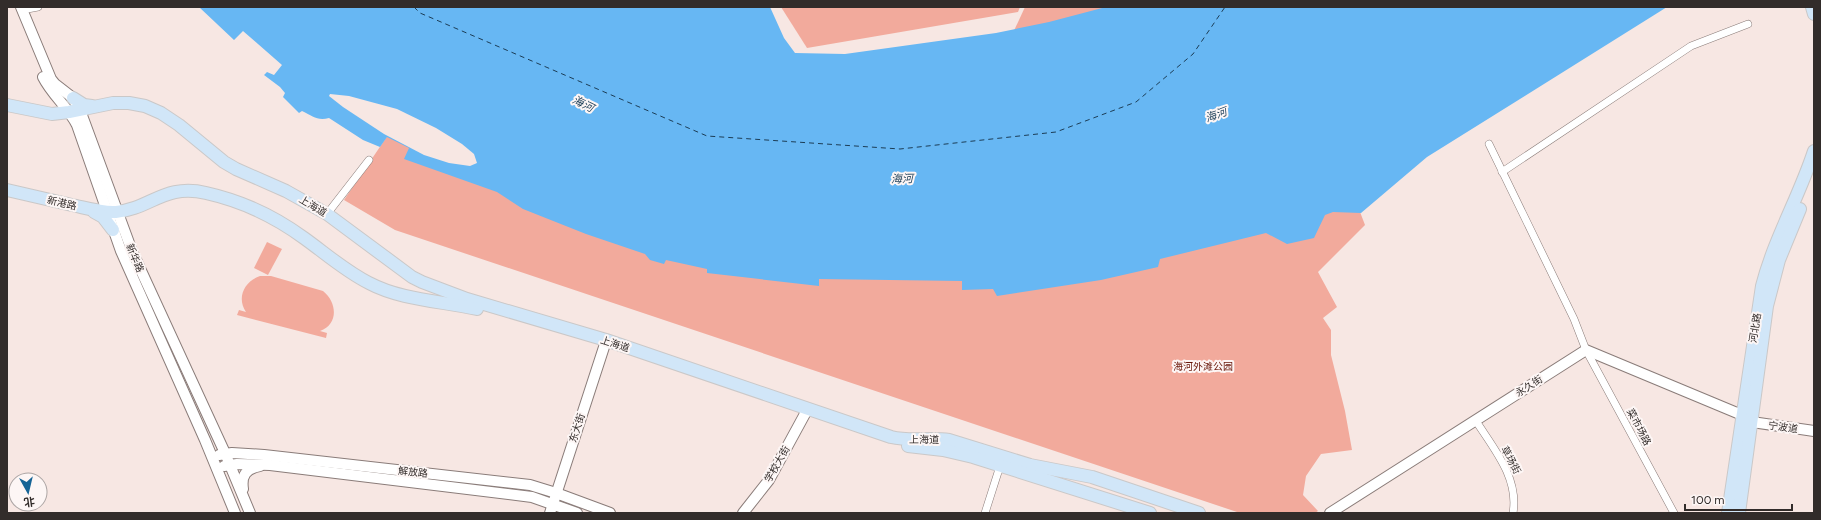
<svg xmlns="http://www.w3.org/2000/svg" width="1821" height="520" viewBox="0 0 1821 520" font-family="Figtree,'Noto Sans SC',sans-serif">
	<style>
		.green { fill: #f2aa9c }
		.water { fill: #67b7f3 }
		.pier { fill: #f7e7e3 }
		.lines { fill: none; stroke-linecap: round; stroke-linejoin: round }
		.ferry { stroke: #1c3d56; stroke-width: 1; stroke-dasharray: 5 4; stroke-linecap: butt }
		.street-casing { stroke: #8a7c79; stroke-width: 8 }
		.secondary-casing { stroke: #8a7c79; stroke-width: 12 }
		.primary-casing { stroke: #cac8c8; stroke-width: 14 }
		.street { stroke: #fff; stroke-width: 7 }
		.secondary { stroke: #fff; stroke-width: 10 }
		.primary { stroke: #d1e6f8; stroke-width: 12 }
		.labels { text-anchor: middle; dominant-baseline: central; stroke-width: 4; stroke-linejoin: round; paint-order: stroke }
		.street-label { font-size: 10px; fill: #322c2a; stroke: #fdf6f5 }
		.park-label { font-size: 10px; fill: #681508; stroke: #fdf6f5 }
		.water-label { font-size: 11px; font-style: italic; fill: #1c3d56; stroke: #fdf6f5 }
	</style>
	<rect width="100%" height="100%" fill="#f7e7e3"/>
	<g class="green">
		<path d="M781,7H1020L1018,12L807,48Z"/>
		<path d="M1025,7H1204L1012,35Z"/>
		<path d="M392,129L1357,204L1365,225L1318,272L1337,307L1323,318L1331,330V355L1345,411L1352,450L1321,454L1306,476L1303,495L1318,511L1315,513H1240L395,230L344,200Z"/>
		<path d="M267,242L282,249L268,275L254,268Z"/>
		<path d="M260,276H271L323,291C337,302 339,324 320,331L327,333L326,338L237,315L239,310L246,312C236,297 245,281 260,276Z"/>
	</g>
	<path class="water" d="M199,7H770L784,38L795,53L845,54L996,33L1049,22L1106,7H1667L1427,157L1361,213L1333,212L1325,215L1314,238L1287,244L1266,233L1160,259L1158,267L1101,280L997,296L993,289L962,290V281L819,279V286L707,273V269L666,260L664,264L650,260L645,254L586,234L523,209L497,192L404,159L409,148L387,137L380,147L363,140L329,118C317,121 313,116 302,111L299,113L283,97L285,93L280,87L264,75L267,72L274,75L282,65L243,31L234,40Z"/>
	<path class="pier" d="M330,94L349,96L397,109L436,128L462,144L474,154L477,163L470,166L449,163L424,155L384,134L343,107L329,96Z"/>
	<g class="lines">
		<path class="ferry" d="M414,7L420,13L707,136L900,149L1056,132L1136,102L1193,54L1225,7"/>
		<defs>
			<g id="street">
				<path d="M22,10L38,7"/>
				<path d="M1489,144L1574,319L1586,350L1674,513"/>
				<path d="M1502,172L1691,46L1748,24"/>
				<path d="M327,214L369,160"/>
				<path d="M1476,421C1494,449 1519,478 1513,513"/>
				<path d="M985,513L1000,466"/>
			</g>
			<g id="secondary">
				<path d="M21,7L51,79L55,84L73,98L80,110L132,251L225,453L250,513"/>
				<path d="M43,77C52,95 68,107 77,125L121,251L205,440L235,513"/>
				<path d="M1752,422L1814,431"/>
				<path d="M219,455L232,453L264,455L530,485L556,493L610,513"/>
				<path d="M224,466L237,464L270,465L532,497L577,513"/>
				<path d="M243,489C241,475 246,469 260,466"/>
				<path d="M550,513L605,344"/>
				<path d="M743,513L769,480L806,412"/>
				<path d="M1330,513L1586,350L1742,415"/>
			</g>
			<g id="primary">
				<path d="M1812,7L1814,14"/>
				<path d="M73,98L84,105L92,106"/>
				<path d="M7,105L52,114L69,112L113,103H129L145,106L161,113L179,125L224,162L236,169L286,191L327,214L412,277L422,282L467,299L606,340L891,437C912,442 929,437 949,440L1030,465L1092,477L1199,513"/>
				<path d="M7,190C29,195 50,200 72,205C86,208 102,213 116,212C150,209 165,183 206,193C242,201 274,216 304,238C325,253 345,271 369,283C401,300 441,301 477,309"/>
				<path d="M94,212L103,217L113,230"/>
				<path d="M908,446L943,450L973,457L1150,513"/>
				<path d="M1728,513L1762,286C1774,239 1799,197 1814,151"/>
				<path d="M1739,513L1767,306L1779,260L1800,209"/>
			</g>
		</defs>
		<use href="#street" class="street-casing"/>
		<use href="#secondary" class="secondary-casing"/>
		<use href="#primary" class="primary-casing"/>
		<use href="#street" class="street"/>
		<use href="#secondary" class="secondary"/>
		<use href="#primary" class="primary"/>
	</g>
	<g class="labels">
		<g class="street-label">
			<text transform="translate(62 203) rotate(13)">新港路</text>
			<text transform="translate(313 206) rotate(31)">上海道</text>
			<text transform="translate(135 258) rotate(67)">新华路</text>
			<text transform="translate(1755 328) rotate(-81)">河北路</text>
			<text transform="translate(615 344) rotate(18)">上海道</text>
			<text transform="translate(1529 386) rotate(-33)">永久街</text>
			<text transform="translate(1639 427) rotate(62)">菜市场路</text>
			<text transform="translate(1783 427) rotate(8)">宁波道</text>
			<text transform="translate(577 428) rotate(-72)">东大街</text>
			<text x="924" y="439">上海道</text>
			<text transform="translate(1511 460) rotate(62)">草场街</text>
			<text transform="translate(777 464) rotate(-60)">学校大街</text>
			<text transform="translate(413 472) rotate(6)">解放路</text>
		</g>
		<g class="park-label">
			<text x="1203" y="366">海河外滩公园</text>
		</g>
		<g class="water-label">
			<text transform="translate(583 104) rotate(26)">海河</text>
			<text transform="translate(1216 115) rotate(-19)">海河</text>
			<text transform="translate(902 179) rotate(-1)">海河</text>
		</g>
	</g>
	<rect width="1821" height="520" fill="none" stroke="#322c2a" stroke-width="16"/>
	<g transform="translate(28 492) rotate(172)"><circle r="19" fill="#fdf6f5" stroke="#aca5a4"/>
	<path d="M0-3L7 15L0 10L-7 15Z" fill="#156496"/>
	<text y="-6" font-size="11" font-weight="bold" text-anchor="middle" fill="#322c2a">北</text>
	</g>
	<path d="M1685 504v6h107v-6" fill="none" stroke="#322c2a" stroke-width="2"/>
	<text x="1691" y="504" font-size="12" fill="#322c2a" stroke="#fdf6f5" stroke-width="3" paint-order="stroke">100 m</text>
</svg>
